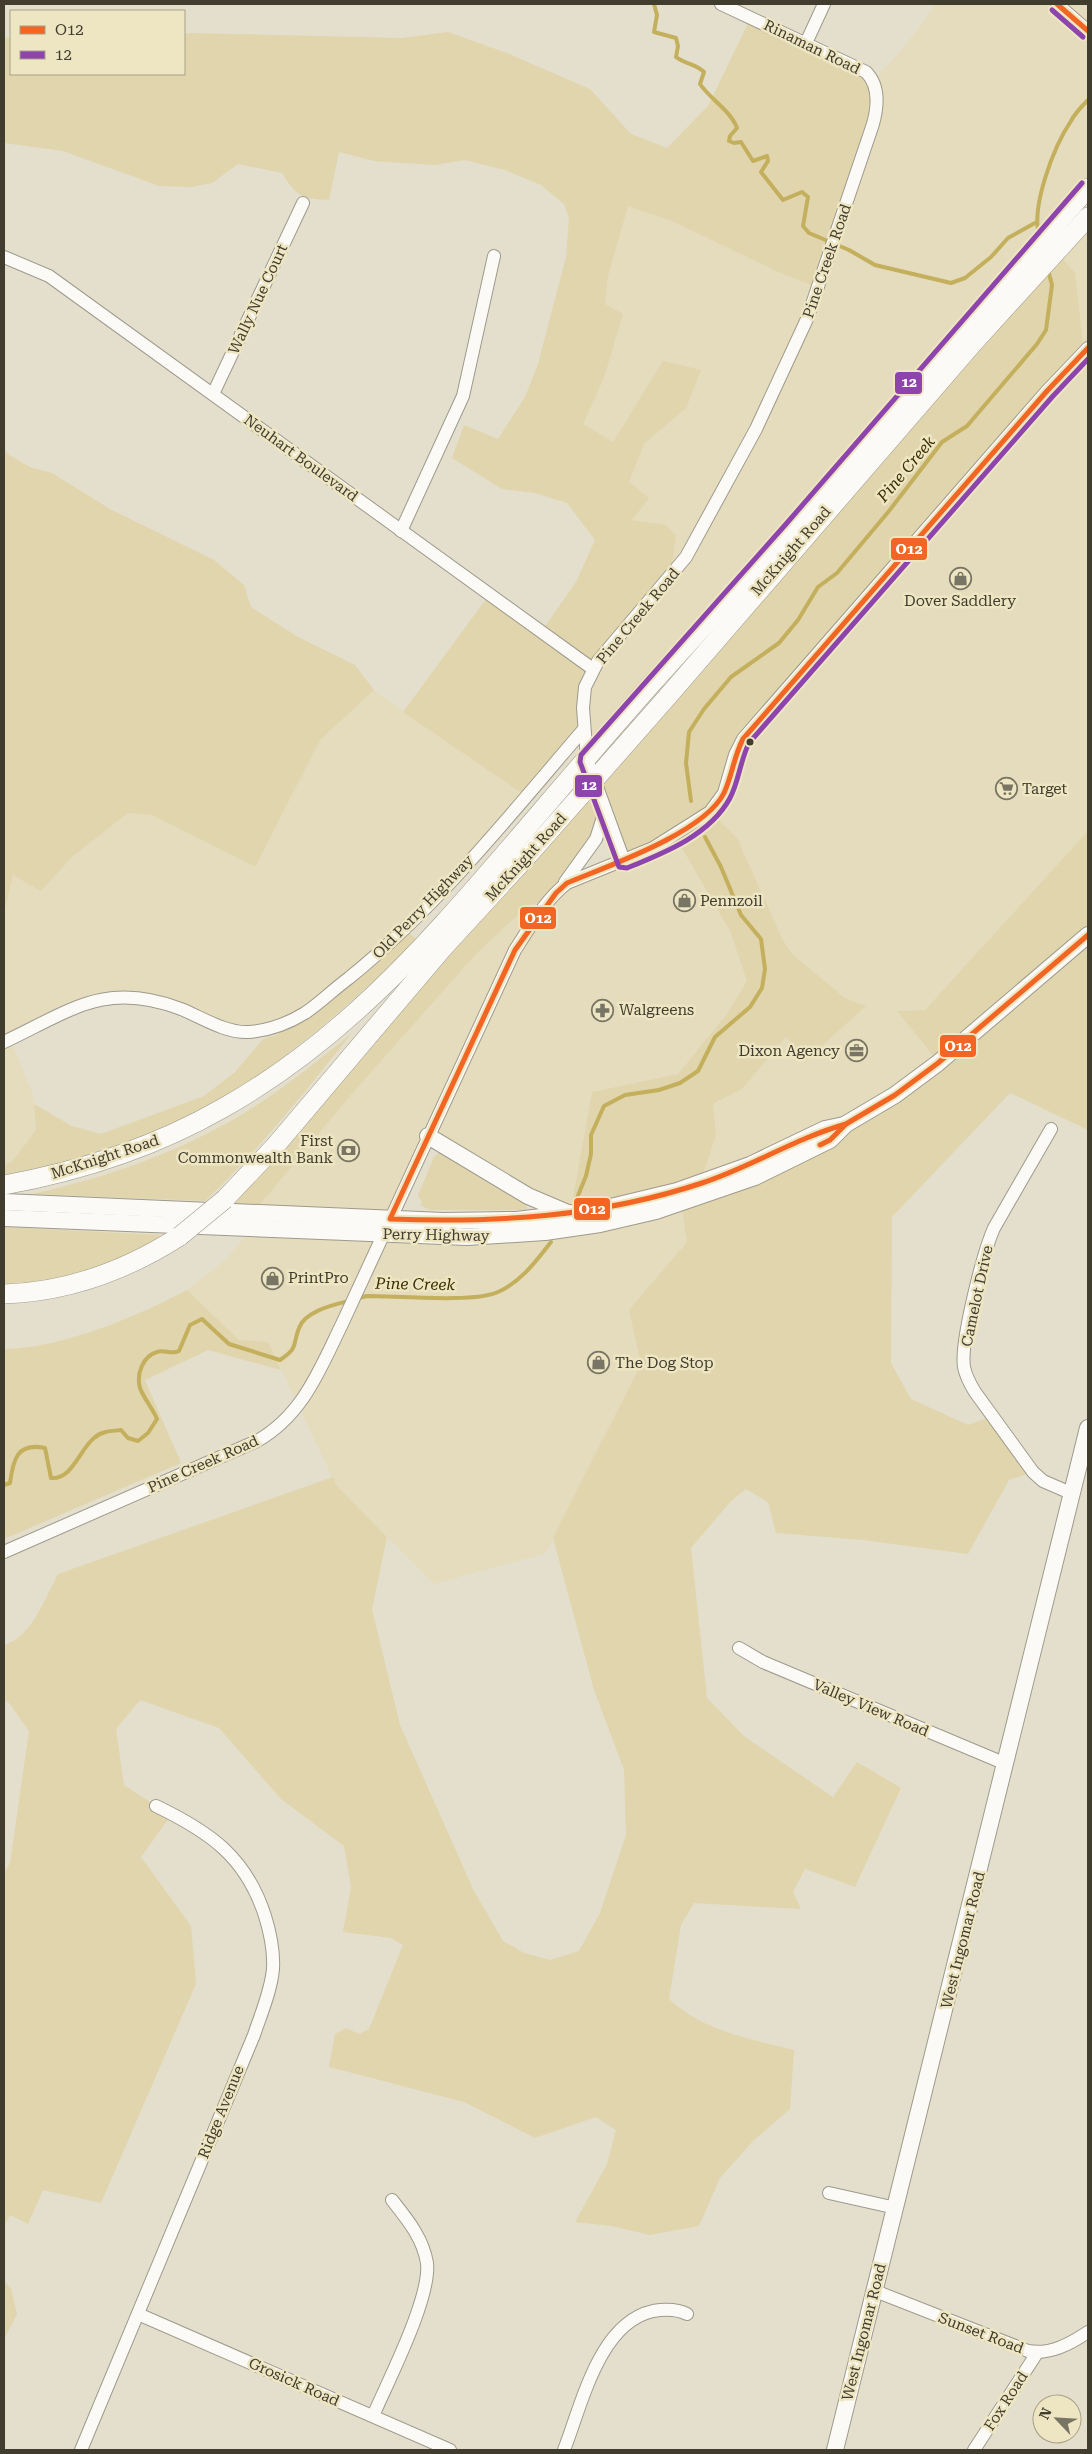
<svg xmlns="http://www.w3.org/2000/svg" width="1092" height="2454" viewBox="0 0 1092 2454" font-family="'Roboto Serif',serif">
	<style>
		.built { fill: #e4dcbc }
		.green { fill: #e0d5ad }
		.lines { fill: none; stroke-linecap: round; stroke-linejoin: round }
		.stream { stroke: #c3af5c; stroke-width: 4 }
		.minor-casing { stroke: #9e9a8b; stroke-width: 14 }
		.major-casing { stroke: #9e9a8b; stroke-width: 18 }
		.highway-casing { stroke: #9e9a8b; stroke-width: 20 }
		.minor { stroke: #fbfaf7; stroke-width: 12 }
		.major { stroke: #fbfaf7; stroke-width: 16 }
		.highway { stroke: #fbfaf7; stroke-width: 19 }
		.highway-bridge-casing { stroke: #9e9a8b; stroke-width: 20; stroke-linecap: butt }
		.highway-bridge { stroke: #fbfaf7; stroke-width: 19 }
		.bus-1-casing { stroke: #eee5c2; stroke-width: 9 }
		.bus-2-casing { stroke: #eee5c2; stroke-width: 9 }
		.bus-1 { stroke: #f26522; stroke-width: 5 }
		.bus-2 { stroke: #8e44ad; stroke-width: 5 }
		.bus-dot { fill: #403c2e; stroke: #eee5c2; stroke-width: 2 }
		.labels { text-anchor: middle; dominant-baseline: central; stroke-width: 5; stroke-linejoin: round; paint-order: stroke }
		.street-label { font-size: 15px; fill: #403c2e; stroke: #eee5c2 }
		.poi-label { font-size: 15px; fill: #403c2e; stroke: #eee5c2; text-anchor: start }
		.water-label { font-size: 16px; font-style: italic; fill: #3a2f00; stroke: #eee5c2 }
		.line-badge { stroke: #eee5c2; stroke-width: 2 }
		.badge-label { font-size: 14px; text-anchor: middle; font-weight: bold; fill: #fff }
	</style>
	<rect width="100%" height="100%" fill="#e4dfcc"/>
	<g class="built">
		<path d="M936,4H1088V188L587,759L583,708L648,522L632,520L629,482L644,444L686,408L663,361L613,442L583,424L604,378L623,314L605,304L608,276L628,205L672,221L774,270L873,81L904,47Z"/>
		<path d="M1088,217V831L925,1010L897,1011L938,1063L895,1095L700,1183L716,1135L713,1105L742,1089L786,1037L865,1006L845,998L792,954L710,812L733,762L1057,252Z"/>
		<path d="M374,690L526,796L441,892L305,1013L245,1032L117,996L10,1039L33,1095L36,1130L12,1162L4,1164V913L12,874L41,891L73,856L128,813L152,815L255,867L320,740Z"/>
		<path d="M675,836L730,931L747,981L727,1014L678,1074L592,1092L570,1214L429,1136L390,1219L253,1213L350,1096L477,953L520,913L561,888Z"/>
		<path d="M681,1203L687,1242L629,1310L641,1364L546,1553L434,1584L336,1485L268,1342L239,1340L187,1290L225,1260L252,1229L442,1237Z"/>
	</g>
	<g class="green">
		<path d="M751,17L866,72L877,95L819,288L774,270L672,221L628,206L608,276L605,304L623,314L604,378L583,424L613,442L663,361L701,370L686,408L644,444L629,482L649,498L632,520L665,525L676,535L670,578L593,669L584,729L526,796L403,712L489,595L541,632L576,582L595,540L567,503L535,493L502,489L452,458L464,425L498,439L525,397L538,364L566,257L569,218L564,204L541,185L505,170L465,160L435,165L374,161L339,152L329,200C302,199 296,196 282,173L238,164L212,183L192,187L159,186L63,151L4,143V37L11,39V74H184V34L190,33L402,38L448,32L507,53L590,89L631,134L667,148L708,106Z"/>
		<path d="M1057,252L1075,273L1084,353L743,739L711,812L737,838L782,938L792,954L845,998L866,1006L806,1060L786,1037L742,1089L713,1104L716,1135L700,1183L570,1214L592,1092L678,1074L727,1014L747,981L730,931L675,836L624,861L606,813L561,888L520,913L477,953L350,1096L253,1213L227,1212L242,1183Z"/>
		<path d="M4,449L9,455L30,467L52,473L110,509L214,560L244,585L251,607L298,637L355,665L374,690L320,740L255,867L152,815L128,813L73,856L41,891L13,875L4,913Z"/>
		<path d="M1088,831V1130L1010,1093L892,1217L891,1363L911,1399L968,1425L993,1416L1033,1472L1009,1480L968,1554L863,1540L776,1533L768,1502L746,1489L731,1501L691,1548L707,1698L745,1737L833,1797L857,1762L901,1788L855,1887L805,1869L793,1892L801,1909L694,1903L681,1925L669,1999C704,2031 749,2039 794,2050L790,2109L753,2141L720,2178L699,2226L650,2235L611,2226L575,2222L607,2164L616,2130L596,2117L535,2138L464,2102L329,2067L335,2034L346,2028L359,2034L369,2029L403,1945L391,1938L343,1932L351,1887L344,1846L281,1799L219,1728L140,1700L116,1729L124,1785L156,1806L172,1814L141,1857L191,1926L196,1984L101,2203L43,2190L28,2224L10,2215L4,2227V1873L10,1863L29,1731L9,1703L4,1700V1645C32,1637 45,1598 58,1574L333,1477L336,1485L387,1537L372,1609L400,1725L474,1891L503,1941L524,1953L550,1960L579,1951L600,1913L626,1835L624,1770L594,1690L553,1538L641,1364L629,1310L687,1242L681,1203L730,1186L938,1062L897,1011L925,1010Z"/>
		<path d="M409,933L417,940L403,954C338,1014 270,1076 190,1117C132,1147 68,1162 4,1177V1164L12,1162L36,1130L34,1104L72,1126L101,1134L204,1096L235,1072L263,1039L276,1035L313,1012Z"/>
		<path d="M351,1034C305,1092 259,1150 205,1201L32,1194C110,1177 186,1150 254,1107C288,1085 320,1059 351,1034Z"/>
		<path d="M442,1150L521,1198L527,1205V1210H430L420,1205L422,1203L418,1195L434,1157Z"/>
		<path d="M4,1227L161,1235C119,1270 57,1281 4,1285Z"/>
		<path d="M187,1290L239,1340L268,1342L281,1370L208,1350L145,1380L181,1463L4,1539V1349C62,1348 136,1317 187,1290Z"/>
		<path d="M4,2281L11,2289L17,2314L4,2339Z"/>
	</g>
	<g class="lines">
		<g class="stream">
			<path d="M654,4L657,15L654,32L676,38L678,46L676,57C685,64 696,64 704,72L700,84C710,99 731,111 737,128L730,136L729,141L734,143L741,142L753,161L767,156L768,161L761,172L783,200L802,192L808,197L803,226L809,233L849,250L875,265L951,283L965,278L991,257L1008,238L1035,223"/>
			<path d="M1039,235C1031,206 1054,146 1071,121C1075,113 1082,106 1088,100"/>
			<path d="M691,801L686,763L689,732L704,709L731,677L779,643L798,620L818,587L837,573L889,511L942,442L967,426L1037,344L1046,330L1052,285L1048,270"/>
			<path d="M577,1198L586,1176L591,1154V1135L604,1106L625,1095L659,1090L680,1083L698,1071L715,1037L750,1007L762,988L765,969L761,939L741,915L721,867L705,837"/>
			<path d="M358,1298L367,1296C396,1296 475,1303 498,1292C521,1282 536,1261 551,1242"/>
			<path d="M4,1485L10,1483C13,1460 17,1442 45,1448L51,1478C72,1480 80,1449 94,1438C101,1431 112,1431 121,1430L128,1438L138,1441L148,1433L157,1419C153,1409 143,1397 140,1388C136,1374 143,1356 157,1352C164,1349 171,1355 179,1351L190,1325L202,1319L229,1344L280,1360C299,1347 292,1346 299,1328C305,1311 333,1305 349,1301"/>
		</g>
		<defs>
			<g id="minor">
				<path d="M1057,4L1088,31"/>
				<path d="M806,43L824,4"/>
				<path d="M4,257L49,276L593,669"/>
				<path d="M213,394L303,203"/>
				<path d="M401,531L463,396L494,256"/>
				<path d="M624,861L587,759L583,708L585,687L598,661L686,557L756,429L807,319L873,124C878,106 880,86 866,72L721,4"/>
				<path d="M565,882L596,839L605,811"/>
				<path d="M4,1042C70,1011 105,980 181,1009C201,1017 225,1033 248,1032C268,1031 287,1024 305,1013C320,1003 334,989 349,978C438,906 510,815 584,729"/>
				<path d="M1051,1129L994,1228C983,1253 960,1342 964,1367C966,1377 970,1384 975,1392L1033,1472L1043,1481L1073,1494"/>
				<path d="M4,1552L257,1441C303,1415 320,1369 342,1324L515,950C530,927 545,900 567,883L653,848L710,812L724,793L735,755L743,739L1047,391L1088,348"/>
				<path d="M739,1648L763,1662L1006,1764"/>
				<path d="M829,2193L896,2208"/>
				<path d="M875,2291L1028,2351C1050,2355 1070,2344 1088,2332"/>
				<path d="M138,2314L450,2450"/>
				<path d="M373,2416C388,2381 431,2298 427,2263C423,2238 407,2219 392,2200"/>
				<path d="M81,2450L254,2035C261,2014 271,1991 273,1969C274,1951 270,1932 265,1916C246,1857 210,1832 156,1806"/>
				<path d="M564,2450C582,2404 599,2323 653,2311C665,2309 677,2309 687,2314"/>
				<path d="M974,2450L1037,2353"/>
			</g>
			<g id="major">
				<path d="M428,1136L528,1196L568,1213"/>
				<path d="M4,1202L443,1221L517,1220L598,1210L677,1191L750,1165L825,1129L844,1125"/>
				<path d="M4,1218L467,1237L545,1232L600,1224L656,1211L755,1177L830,1140L846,1124L895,1095L938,1063L1088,935"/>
				<path d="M835,2450L1088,1428"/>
			</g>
			<g id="highway">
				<path d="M4,1185C81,1171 155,1147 223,1108C339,1043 422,950 507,851C556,794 605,736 655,680C700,630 746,580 791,529C891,416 989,301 1088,188"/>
				<path d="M225,1199L276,1145L442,949L530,853L669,695L974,342L1088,217"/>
				<path d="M4,1294C67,1292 127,1270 180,1236"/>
			</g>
		</defs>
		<use href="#minor" class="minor-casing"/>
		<use href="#major" class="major-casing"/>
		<use href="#highway" class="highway-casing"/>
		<use href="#minor" class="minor"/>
		<use href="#major" class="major"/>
		<use href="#highway" class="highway"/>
		<defs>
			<path id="highway-bridge" d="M180,1236L225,1199"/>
		</defs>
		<use href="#highway-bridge" class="highway-bridge-casing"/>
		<use href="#highway-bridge" class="highway-bridge"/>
		<defs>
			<g id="bus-1">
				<path d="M1057,4L1088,31"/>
				<path d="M846,1124C796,1138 751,1167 702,1183C600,1217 496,1223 390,1219L515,950L556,893L567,883C608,866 704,833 724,793C732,776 734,756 743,739L1047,391L1088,348"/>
				<path d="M820,1145L830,1140L846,1124L895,1095L938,1063L1088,935"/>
			</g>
			<g id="bus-2">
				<path d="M1052,10L1083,37"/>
				<path d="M1082,183L786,524L581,755L580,762L619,867L627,868C664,853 710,835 730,798C739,781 740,761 749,743L1053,396L1088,359"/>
			</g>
		</defs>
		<use href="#bus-1" class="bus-1-casing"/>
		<use href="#bus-2" class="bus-2-casing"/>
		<use href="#bus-1" class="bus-1"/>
		<use href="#bus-2" class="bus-2"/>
	</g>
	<defs>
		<symbol id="shop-ring" viewBox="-11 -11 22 22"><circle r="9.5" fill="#eee5c2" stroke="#797565" stroke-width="1.5"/><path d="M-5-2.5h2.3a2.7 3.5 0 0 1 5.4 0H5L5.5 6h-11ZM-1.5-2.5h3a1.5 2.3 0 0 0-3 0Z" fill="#797565"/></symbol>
		<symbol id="supermarket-ring" viewBox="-11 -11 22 22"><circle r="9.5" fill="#eee5c2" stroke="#797565" stroke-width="1.5"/><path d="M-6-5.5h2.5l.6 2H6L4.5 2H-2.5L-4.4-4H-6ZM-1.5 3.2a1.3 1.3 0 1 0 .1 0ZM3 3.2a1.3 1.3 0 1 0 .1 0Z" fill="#797565"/></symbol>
		<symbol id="pharmacy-ring" viewBox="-11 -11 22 22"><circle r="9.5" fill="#eee5c2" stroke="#797565" stroke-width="1.5"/><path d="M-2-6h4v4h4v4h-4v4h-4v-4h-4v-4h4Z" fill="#797565"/></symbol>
		<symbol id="office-ring" viewBox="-11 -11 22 22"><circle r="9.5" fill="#eee5c2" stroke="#797565" stroke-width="1.5"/><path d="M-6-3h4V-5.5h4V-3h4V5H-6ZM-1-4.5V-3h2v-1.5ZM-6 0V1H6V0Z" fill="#797565"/></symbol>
		<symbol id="bank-ring" viewBox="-11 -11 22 22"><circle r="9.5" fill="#eee5c2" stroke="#797565" stroke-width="1.5"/><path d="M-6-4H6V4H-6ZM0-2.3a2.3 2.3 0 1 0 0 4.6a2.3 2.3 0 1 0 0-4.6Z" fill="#797565"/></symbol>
	</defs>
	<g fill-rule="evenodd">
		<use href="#shop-ring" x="948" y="566" width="25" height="25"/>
		<use href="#supermarket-ring" x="994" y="776" width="25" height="25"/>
		<use href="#shop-ring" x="672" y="888" width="25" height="25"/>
		<use href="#pharmacy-ring" x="590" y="998" width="25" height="25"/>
		<use href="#office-ring" x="844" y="1038" width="25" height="25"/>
		<use href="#bank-ring" x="336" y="1138" width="25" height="25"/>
		<use href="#shop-ring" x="260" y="1266" width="25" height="25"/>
		<use href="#shop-ring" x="586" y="1350" width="25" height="25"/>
	</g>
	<circle class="bus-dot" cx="750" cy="742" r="4.5"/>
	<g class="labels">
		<g class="street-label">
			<text transform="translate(812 47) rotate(26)">Rinaman Road</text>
			<text transform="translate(827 261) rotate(-71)">Pine Creek Road</text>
			<text transform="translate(258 299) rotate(-65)">Wally Nue Court</text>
			<text transform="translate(301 458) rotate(36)">Neuhart Boulevard</text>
			<text transform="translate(791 551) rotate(-49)">McKnight Road</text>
			<text transform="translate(638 616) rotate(-50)">Pine Creek Road</text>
			<text transform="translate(526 857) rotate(-48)">McKnight Road</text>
			<text transform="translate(423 907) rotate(-46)">Old Perry Highway</text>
			<text transform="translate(105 1157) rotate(-18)">McKnight Road</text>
			<text transform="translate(436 1235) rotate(1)">Perry Highway</text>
			<text transform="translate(977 1296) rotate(-78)">Camelot Drive</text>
			<text transform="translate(203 1464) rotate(-24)">Pine Creek Road</text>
			<text transform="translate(871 1708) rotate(23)">Valley View Road</text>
			<text transform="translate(963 1940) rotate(-76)">West Ingomar Road</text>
			<text transform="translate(221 2112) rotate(-68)">Ridge Avenue</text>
			<text transform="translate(864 2332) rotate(-76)">West Ingomar Road</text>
			<text transform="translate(981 2333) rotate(21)">Sunset Road</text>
			<text transform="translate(294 2382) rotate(24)">Grosick Road</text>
			<text transform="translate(1006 2401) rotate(-57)">Fox Road</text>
		</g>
		<g class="poi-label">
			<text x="960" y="601" text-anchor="middle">Dover Saddlery</text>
			<text x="1022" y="789">Target</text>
			<text x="700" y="901">Pennzoil</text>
			<text x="619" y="1010">Walgreens</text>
			<text x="840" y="1051" text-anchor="end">Dixon Agency</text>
			<text x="333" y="1141" text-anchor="end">First<tspan x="333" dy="17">Commonwealth Bank</tspan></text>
			<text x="288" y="1278">PrintPro</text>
			<text x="615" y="1363">The Dog Stop</text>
		</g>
		<g class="water-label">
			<text transform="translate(906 469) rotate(-50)">Pine Creek</text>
			<text transform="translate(415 1284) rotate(1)">Pine Creek</text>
		</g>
	</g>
	<g class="line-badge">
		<rect x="894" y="371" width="29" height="24" rx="5" fill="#8e44ad"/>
		<rect x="890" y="537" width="38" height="24" rx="5" fill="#f26522"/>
		<rect x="574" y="774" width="29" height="24" rx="5" fill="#8e44ad"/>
		<rect x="519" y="906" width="38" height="24" rx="5" fill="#f26522"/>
		<rect x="939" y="1034" width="38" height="24" rx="5" fill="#f26522"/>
		<rect x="573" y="1197" width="38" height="24" rx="5" fill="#f26522"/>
	</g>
	<g class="badge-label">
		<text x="909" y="387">12</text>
		<text x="909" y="554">O12</text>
		<text x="589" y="790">12</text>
		<text x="538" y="923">O12</text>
		<text x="958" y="1051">O12</text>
		<text x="592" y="1214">O12</text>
	</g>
	<rect width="1092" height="2454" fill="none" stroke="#403c2e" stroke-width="10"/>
	<rect x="10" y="10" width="175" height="65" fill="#eee5c2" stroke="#a8a187"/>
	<rect x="20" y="26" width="25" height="8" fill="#f26522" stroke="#a8a187"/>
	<text x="55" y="35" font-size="15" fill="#403c2e">O12</text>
	<rect x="20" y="51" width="25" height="8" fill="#8e44ad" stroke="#a8a187"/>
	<text x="55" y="60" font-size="15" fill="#403c2e">12</text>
	<g transform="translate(1057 2419) rotate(295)"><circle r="24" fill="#eee5c2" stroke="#a8a187"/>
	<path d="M0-4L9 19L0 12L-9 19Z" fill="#797565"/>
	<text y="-8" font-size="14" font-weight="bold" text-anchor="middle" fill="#403c2e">N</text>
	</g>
</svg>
